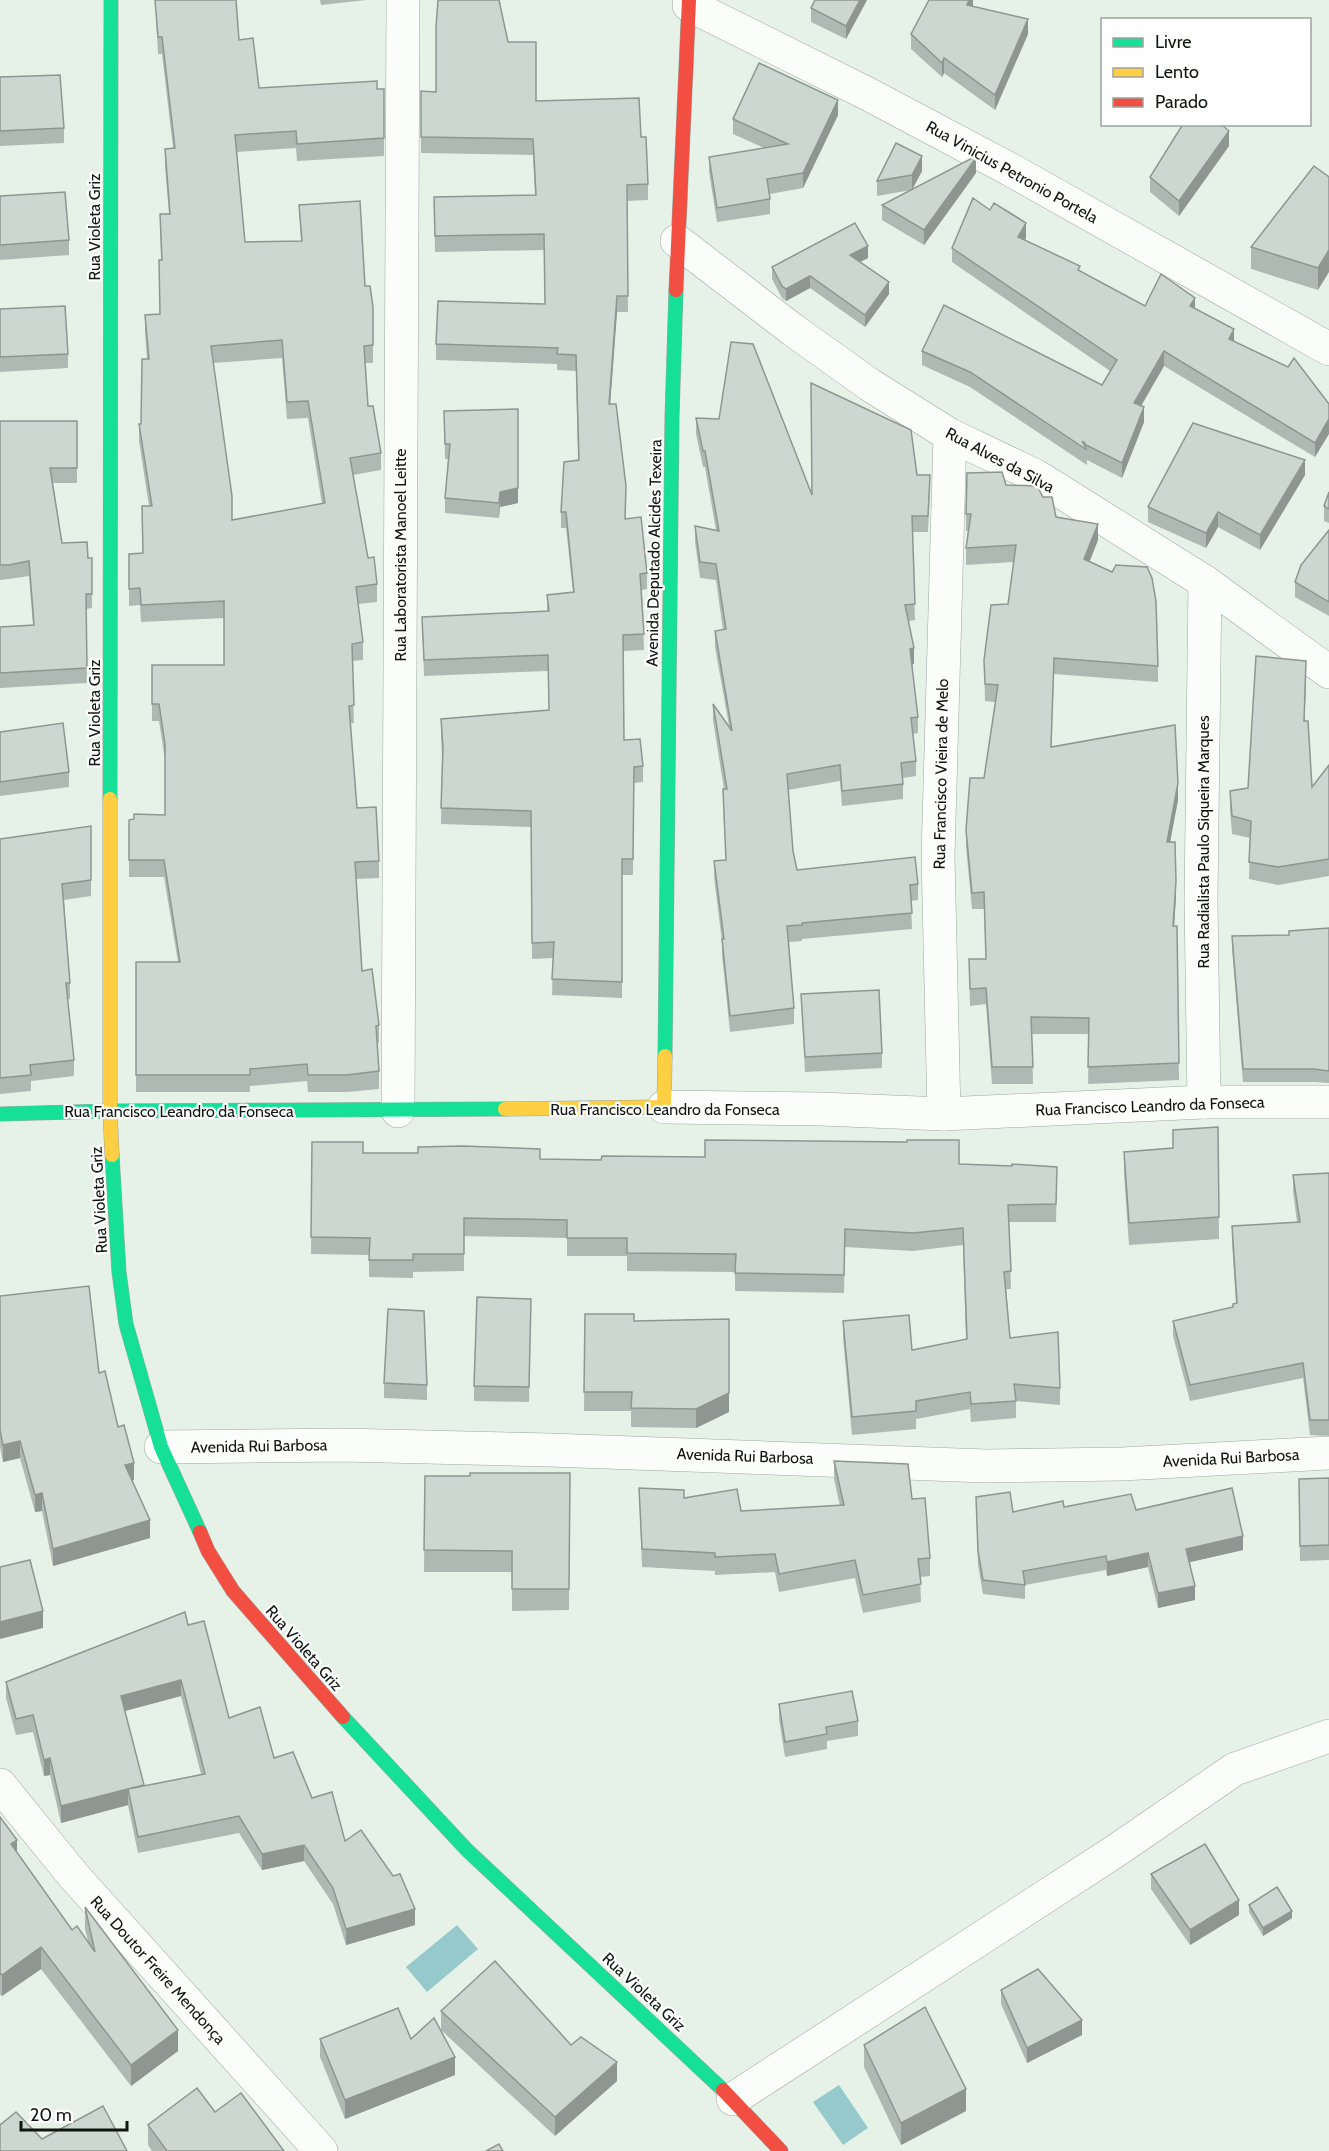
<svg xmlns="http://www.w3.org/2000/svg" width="1329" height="2151" viewBox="0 0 1329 2151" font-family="Cabin,sans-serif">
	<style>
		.water { fill: #96c9cb }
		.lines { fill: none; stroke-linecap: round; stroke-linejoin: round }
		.street-casing { stroke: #9da79e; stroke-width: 34 }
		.fast-casing { stroke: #9da79e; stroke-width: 15 }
		.slow-casing { stroke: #9da79e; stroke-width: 15 }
		.jam-casing { stroke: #9da79e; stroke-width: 15 }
		.street { stroke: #fbfdfb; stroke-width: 33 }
		.fast { stroke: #16e098; stroke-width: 14 }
		.slow { stroke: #ffcf43; stroke-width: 14 }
		.jam { stroke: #f24e42; stroke-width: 14 }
		.wall { fill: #afb9b3; fill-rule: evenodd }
		.shaded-wall { fill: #8e9692 }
		.building { fill: #cbd7d0; stroke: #8e9692; stroke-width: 1.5; fill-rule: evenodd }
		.labels { text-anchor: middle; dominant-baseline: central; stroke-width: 4.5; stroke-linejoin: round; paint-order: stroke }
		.street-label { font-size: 16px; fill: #0f1710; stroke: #fefefe }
	</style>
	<rect width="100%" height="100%" fill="#e6f2e7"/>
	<g class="water">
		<path d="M457,1925L478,1949L427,1992L406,1967Z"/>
		<path d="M839,2085L868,2128L843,2145L813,2102Z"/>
	</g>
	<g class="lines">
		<defs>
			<g id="street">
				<path d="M689,5L868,94L1011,170L1329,349"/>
				<path d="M677,241L793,330L870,385L950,435L1036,476L1205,582L1329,672"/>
				<path d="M1204,1102L1201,901L1205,582"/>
				<path d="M664,1107L820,1109L944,1114L1204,1102H1329"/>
				<path d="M398,1111L403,0"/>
				<path d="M944,1114L938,856L950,435"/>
				<path d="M161,1447L342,1445L550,1450L986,1466L1122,1464L1329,1453"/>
				<path d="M0,1785L73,1875L321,2151"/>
				<path d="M733,2099L1114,1852L1235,1769L1329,1736"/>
			</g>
			<g id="fast">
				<path d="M110,799L111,0"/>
				<path d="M665,1056L672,417L676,290"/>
				<path d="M0,1114L110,1111L505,1109"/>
				<path d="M112,1155L119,1272L126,1324L161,1447L200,1532"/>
				<path d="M343,1717L467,1850L723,2090"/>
			</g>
			<g id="slow">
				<path d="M110,799V1111L112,1155"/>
				<path d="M505,1109L664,1107L665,1056"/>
			</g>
			<g id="jam">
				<path d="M676,290L689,0"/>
				<path d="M200,1532L208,1551L233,1591L343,1717"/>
				<path d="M723,2090L781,2151"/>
			</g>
		</defs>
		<use href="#street" class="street-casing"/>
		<use href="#fast" class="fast-casing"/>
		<use href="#slow" class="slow-casing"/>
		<use href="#jam" class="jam-casing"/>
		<use href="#street" class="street"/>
		<use href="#fast" class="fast"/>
		<use href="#slow" class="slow"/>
		<use href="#jam" class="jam"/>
	</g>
	<g class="wall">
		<path d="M155,0L239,40L259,88L384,89V156L297,161L296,148L237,152L245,242L301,241L299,205L365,286L373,307V363H365L368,406L381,453V470L353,475L368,558L377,584V602L358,604L363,642V660L352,661L354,723H350L357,808L379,861V878L356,879L362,971L379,1025V1043H377L379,1071V1089L347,1092H308L307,1081L250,1086V1092H136V962H178L164,877H129V820L165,815V760L159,721H152V665H224V618L141,622L140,605L129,606V554L143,553L149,506L139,441V424H141L147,359L145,332V315L160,314L159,260H161L160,214H169L165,166V149L173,148L162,54H158ZM282,358L287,419L308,418L322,504L232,520L213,363Z"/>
		<path d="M320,0H367L321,5Z"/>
		<path d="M815,0H867L846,39L811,22V8Z"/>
		<path d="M973,0V7L1028,34L995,110L944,73L942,77L911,49V34Z"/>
		<path d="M508,42L536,101L641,137L648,184V200L627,201L628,312H617L610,404L626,519L647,573V589L642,590L644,650L623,651L624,740L643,766V782L634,783L633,875H622V998L552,995L553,958L532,959L531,827L441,824L442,758L441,735V719L549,710L548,671L424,676L422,617L547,612V595L573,592L566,528H561V512L578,460L576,371L557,370V364L436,360V344L545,304L544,250L435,252L434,197L535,195L533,155L421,153V91L436,92Z"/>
		<path d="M0,77L64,128V143L0,146Z"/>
		<path d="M838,115L803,188L770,194V214L717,222L709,172V157L764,148L733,134V119Z"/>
		<path d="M1229,146L1179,216L1150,192V177Z"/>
		<path d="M922,171L912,189L976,173L924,245L882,220V205L911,190L877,196V181Z"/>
		<path d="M1329,177L1318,290L1251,269V247Z"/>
		<path d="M0,196L69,240V255L0,260Z"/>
		<path d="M990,210L1026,238L1025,240L1080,271L1145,306L1195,308L1234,341L1329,404L1315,457L1164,366L1141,406L1144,422L1122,478L1087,460V465L970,387L922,365V351L1102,385L1110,371L952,262V248Z"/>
		<path d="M868,258L860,262L889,294L865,327L810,288L786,301L782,298L772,279V267Z"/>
		<path d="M0,309L68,354V368L0,372Z"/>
		<path d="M444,411L518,503L500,507L499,518L445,513V498L448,459H445Z"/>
		<path d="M696,418L812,495L917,475L930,491L928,532H912L915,620L909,621L914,664H912L918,717V733L913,734L916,761V776L903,778V799L842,806L840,781L788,790L793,851L797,870L918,884V900L911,901L912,929L802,939V941L789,942L794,1008V1024L730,1032L722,955V942L714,877V861L726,860L723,805V789H724L713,720V704L729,726L715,647V631L723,630L716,580L700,578L695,542V526L716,530L705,467H703L696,434Z"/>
		<path d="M0,421H77V483H53L62,543L88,558H92V608L86,609L87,683L0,688V627L33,625L29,576L9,579L0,580Z"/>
		<path d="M1305,475L1260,550L1218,527L1206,548L1148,522V507Z"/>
		<path d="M1006,485L1043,497L1056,517L1098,540L1089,562L1158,666V682L1054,674L1051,747L1178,800L1170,842L1176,897L1174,926H1177L1179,1080L1088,1084L1089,1034H1032L1033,1084H992L986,1004L970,1006L969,959H986L984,909H972L966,847V830L984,778L995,702L985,701L984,660L1008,604L1014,562L966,565V548L968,531H966V514Z"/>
		<path d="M1329,492V523L1324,521V506Z"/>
		<path d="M1329,530V616L1295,597V582Z"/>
		<path d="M1306,679L1304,721L1312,787L1329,765V876L1278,885L1249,879L1250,838L1232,834L1230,809V791L1248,788Z"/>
		<path d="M0,732L69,772V787L0,796Z"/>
		<path d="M91,826V896L64,900L70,983V999H67L74,1060V1076L31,1081V1091L0,1094V839Z"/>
		<path d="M1329,928V1083L1314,1082H1243L1232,949V936L1289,935Z"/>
		<path d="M801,994L882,1053V1068L805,1072Z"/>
		<path d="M1218,1127L1219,1239L1129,1245L1124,1174V1152L1173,1148V1130Z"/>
		<path d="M312,1142L363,1153L540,1159L959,1164L1057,1184L1056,1222H1009L1011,1289H1006L1010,1338L1060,1388V1405L1016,1401V1418L971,1422L970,1409L916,1419V1429L852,1435L843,1338V1321L912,1350L966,1339L963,1245L913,1251L845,1247L844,1293L735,1291V1272L627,1271V1256H567V1238L464,1236V1271L413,1272V1278L369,1277V1255L311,1254Z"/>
		<path d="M1329,1173V1436L1310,1435L1303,1378L1190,1401L1173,1336V1321L1233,1307V1304L1236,1303L1232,1242V1226L1297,1222L1293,1191V1175Z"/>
		<path d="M0,1296L99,1373L118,1427L134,1480H132L150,1538L53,1566L42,1511L35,1512L20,1458L3,1462L0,1447Z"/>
		<path d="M531,1299L529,1402L474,1401V1386Z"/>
		<path d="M585,1314L634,1321L729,1412L696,1428L631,1427V1411H584Z"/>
		<path d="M384,1383L427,1385V1400L384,1398Z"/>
		<path d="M834,1461L912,1499L930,1558V1576L920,1577L921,1602L863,1613L855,1578L779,1592L775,1572L715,1575V1571L642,1567L639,1488L741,1511L840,1506L834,1479Z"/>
		<path d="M570,1473L569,1610L512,1611V1572H424L425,1476H470Z"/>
		<path d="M1329,1478V1560L1300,1561L1299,1479Z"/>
		<path d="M976,1497L1013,1512L1064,1507L1136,1510L1243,1550L1190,1562L1195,1600L1158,1608L1148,1567L1107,1576L1106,1570L1025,1585V1599L983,1594L978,1565Z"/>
		<path d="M188,1625L229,1718L274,1758L312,1798L345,1841L415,1925L346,1945L333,1904L304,1861L262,1870L239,1833L138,1853L128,1805L61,1823L50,1775L44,1776L33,1732L16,1735L6,1698V1682ZM181,1696L201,1774L144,1786L125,1711Z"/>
		<path d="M779,1704L858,1721V1736L827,1741V1749L785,1757L779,1719Z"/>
		<path d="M0,1817L17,1852L72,1930L88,1941L85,1929V1907L178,2051L131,2086L41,1969L2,1996L0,1995Z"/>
		<path d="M1151,1874L1239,1915L1190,1945L1151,1889Z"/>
		<path d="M1249,1905L1292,1918L1263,1936L1249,1912Z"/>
		<path d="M1001,1990L1082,2035L1027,2063L1001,2004Z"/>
		<path d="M441,2011L571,2045L617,2081L555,2136L441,2030Z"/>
		<path d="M320,2039H411L455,2075L345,2119L320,2057Z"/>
		<path d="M864,2045L966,2111L901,2145L864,2067Z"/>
		<path d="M215,2112L284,2151H152L148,2145V2125Z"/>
	</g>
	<g class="shaded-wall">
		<path d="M860,0H867L846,39V26Z"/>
		<path d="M969,0H973V6L967,5Z"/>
		<path d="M1028,19V34L995,110V95Z"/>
		<path d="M944,58V73L942,77V63Z"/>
		<path d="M838,100V115L803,188V173Z"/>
		<path d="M1229,131V146L1179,216V201Z"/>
		<path d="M922,156V171L912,190V175Z"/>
		<path d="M976,158V173L924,245V230Z"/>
		<path d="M1026,223V238L1018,251V237Z"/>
		<path d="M868,246V258L850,267V255Z"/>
		<path d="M1329,250V272L1318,290V268Z"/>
		<path d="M810,276V288L786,301V289Z"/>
		<path d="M889,282V294L865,327V315Z"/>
		<path d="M617,296V312L609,420V404Z"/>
		<path d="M1195,298V313L1190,306Z"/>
		<path d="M1234,329V344L1229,339Z"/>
		<path d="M1164,351V366L1134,418V403Z"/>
		<path d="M1144,407V422L1122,478V463Z"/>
		<path d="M1329,419V434L1315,457V443Z"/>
		<path d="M1305,460V475L1260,550V535Z"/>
		<path d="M518,488V503L500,507L499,518L500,492Z"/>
		<path d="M1218,512V527L1206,548V533Z"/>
		<path d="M1098,524V540L1084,576V559Z"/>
		<path d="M914,648V664L910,665V649Z"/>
		<path d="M1306,661V679L1304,739V721Z"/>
		<path d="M1178,783V800L1167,858V842Z"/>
		<path d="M1176,881V897L1173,943V926Z"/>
		<path d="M729,1393V1412L696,1428V1409Z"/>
		<path d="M20,1441V1458L3,1462V1445Z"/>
		<path d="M134,1463V1480L125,1482V1465Z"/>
		<path d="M42,1493V1511L35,1512V1495Z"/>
		<path d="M150,1520V1538L53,1566V1549Z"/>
		<path d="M1243,1536V1550L1186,1563V1549Z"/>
		<path d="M1148,1553V1567L1107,1576V1562Z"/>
		<path d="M1195,1586V1600L1158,1608V1593Z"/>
		<path d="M43,1611V1628L0,1639V1622Z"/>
		<path d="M181,1680V1696L121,1712V1696Z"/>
		<path d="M50,1758V1775L44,1776V1760Z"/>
		<path d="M128,1789V1805L61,1823V1806Z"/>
		<path d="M17,1840V1862L11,1844Z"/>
		<path d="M304,1845V1861L262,1870V1854Z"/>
		<path d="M1239,1900V1915L1190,1945V1930Z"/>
		<path d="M415,1909V1925L346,1945V1929Z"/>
		<path d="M1292,1911V1918L1263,1936V1928Z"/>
		<path d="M41,1947V1969L2,1996V1975Z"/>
		<path d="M1082,2020V2035L1027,2063V2048Z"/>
		<path d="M178,2030V2051L131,2086V2065Z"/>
		<path d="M455,2057V2075L345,2119V2100Z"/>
		<path d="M617,2062V2081L555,2136V2117Z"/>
		<path d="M966,2089V2111L901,2145V2123Z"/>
	</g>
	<g class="building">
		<path d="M155,0H236L239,40L253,38L259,88L377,81V89H384V138L297,144L296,131L235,135L245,242L302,241L299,205L360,201L365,286H370L373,307V345L364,346L368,406H373L381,453L350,458L368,558L374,557L377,584L356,587L363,642L352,644L354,705L349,706L357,808L376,807L379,861L355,862L362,971L372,969L379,1025L376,1026L379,1071L347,1075H308L307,1064L250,1069V1075H136V962H180L164,860H129V820L134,819V814L165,815V744L159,704H152V665H224V601L141,605L140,588L129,589V554L143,553L142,506H152L139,424H141L142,359H149L145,315L160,314L159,260H162L160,214H170L165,149L175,148L162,37H158ZM282,340L287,402L308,401L325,503L232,520V496L211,346Z"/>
		<path d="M438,0H499L508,42H536V101L639,98L641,137H646L648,184L627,185L628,296H617L609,404H616L626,486L625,519L641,517L647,573L640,574L644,634L623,635L624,740L640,739L643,766L634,767L633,859H622V982L552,979L554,942L532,943L531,811L441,808L443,747L441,719L549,710L548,655L424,660L422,617L549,611L547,595L574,592L566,512H561L564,462L579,460L576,355L557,354L558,348L436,344L438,301L545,304L544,234L435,236L434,197L536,195L533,139L421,137V91L436,92V27Z"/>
		<path d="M815,0H860L846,26L811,8Z"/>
		<path d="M929,0H969L967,5L1028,19L995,95L944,58L942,63L911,34Z"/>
		<path d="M759,63L838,100L803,173L767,179L770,199L717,208L709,157L788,144L733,119Z"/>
		<path d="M60,75L64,128L0,131V77Z"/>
		<path d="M1183,124H1221L1229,131L1179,201L1150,177Z"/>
		<path d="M896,143L922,156L912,175L877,181Z"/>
		<path d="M974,157L976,158L924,230L882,205Z"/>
		<path d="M1314,166L1329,177V250L1318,268L1251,247Z"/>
		<path d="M65,192L69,240L0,245V196Z"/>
		<path d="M973,198L990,210L994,203L1026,223L1018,237L1080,266L1078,270L1145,306L1161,274L1195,298L1190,306L1234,329L1229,339L1288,367L1294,358L1329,404V419L1315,443L1164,351L1134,403L1144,407L1122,463L1084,444L1085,443L1082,441L1087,450L970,372L922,351L944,305L1102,385L1117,360L952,248Z"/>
		<path d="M855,223L868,246L850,255L889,282L865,315L810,276L786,289L782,286L772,267Z"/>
		<path d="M65,306L68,354L0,357V309Z"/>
		<path d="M731,342L753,344L812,495L811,383L911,430L917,475H930L928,516H912L915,604L905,605L914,648L910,649L918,717L911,718L916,761L901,763L903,784L842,791L840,765L787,774L793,851L797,870L915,857L918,884L910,885L912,913L802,923V925L787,926L794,1008L730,1016L722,939H724L714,861L726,860L723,789H727L713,704L732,731L715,631L726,629L716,564L700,562L695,526L719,531L705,451H703L696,418L719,419Z"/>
		<path d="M518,409V488L500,492L499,503L445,498L450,444H445L444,411Z"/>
		<path d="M0,421H77V468H50L62,543L87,542L88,558H92V594H86L87,668L0,673V627L34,625L29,561L9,565H0Z"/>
		<path d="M1193,423L1305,460L1260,535L1218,512L1206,533L1148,507Z"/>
		<path d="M1002,472L1006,485L1037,486L1043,497H1052L1056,517L1098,524L1084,559L1112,572L1116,565L1147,567L1152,578L1156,601L1158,666L1054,658L1051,747L1175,725L1178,783L1167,842H1175L1176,881L1173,926H1177L1179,1063L1088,1067L1089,1018L1031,1017L1033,1067H992L986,988L970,989L969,959H986L984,892L972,893L966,830L970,778H984L998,685L985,684L984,660L991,605L1008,604L1016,545L966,548L971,514H966L967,473Z"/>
		<path d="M1329,492V509L1324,506Z"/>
		<path d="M1329,530V602L1295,582L1301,565Z"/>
		<path d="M1256,656L1306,661L1304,721H1308L1312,787L1329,765V859L1278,867L1249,862L1251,821L1232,816L1230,791L1248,788Z"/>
		<path d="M63,723L69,772L0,782V732Z"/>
		<path d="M91,826V880L62,884L70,983H66L74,1060L30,1065L31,1075L0,1078V839Z"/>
		<path d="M1329,928V1071L1314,1069H1243L1232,936L1289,935V931Z"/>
		<path d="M879,990L882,1053L805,1057L801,994Z"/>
		<path d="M1218,1127L1219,1217L1129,1223L1124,1152L1173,1148V1130Z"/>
		<path d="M705,1140L907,1142V1140H959V1164L1012,1166V1164L1057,1167L1056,1204L1008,1205L1011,1271L1004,1272L1010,1338L1058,1332L1060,1388L1014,1384L1016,1401L971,1404L970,1392L916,1401V1411L852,1417L843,1321L909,1315L912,1350L967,1339L963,1228L913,1233L845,1229L844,1275L735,1273L736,1254L627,1253V1238H567V1220L464,1218V1254H413V1260H369L370,1238L311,1237L312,1142H363V1153H418V1147L463,1146L540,1149V1159L601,1160L602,1156L705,1157Z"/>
		<path d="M1329,1173V1420H1310L1303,1363L1190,1385L1173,1321L1233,1307V1304L1237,1303L1232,1226L1300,1222L1293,1175Z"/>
		<path d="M89,1286L99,1373L105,1371L118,1427L124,1425L134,1463L125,1465L150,1520L53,1549L42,1493L35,1495L20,1441L3,1445L0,1430V1296Z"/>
		<path d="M477,1297L531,1299L529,1387L474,1386Z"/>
		<path d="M388,1309L424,1311L427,1385L384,1383Z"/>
		<path d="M585,1314H634V1321L729,1319V1393L696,1409L631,1408L632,1392H584Z"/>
		<path d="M834,1461L908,1464L912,1499L925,1498L930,1558L918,1559L921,1584L863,1595L855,1560L779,1574L775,1554L715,1557V1553L642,1549L639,1488L684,1490V1498L737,1489L741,1511L844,1505Z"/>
		<path d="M470,1473H570L569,1589H512V1551L424,1550L425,1476H470Z"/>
		<path d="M1329,1478V1545L1300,1546L1299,1479Z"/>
		<path d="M1232,1488L1243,1536L1186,1549L1195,1586L1158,1593L1148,1553L1107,1562L1106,1556L1023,1571L1025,1585L983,1580L978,1551L976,1497L1010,1492L1013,1512L1063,1501L1064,1507L1131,1494L1136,1510Z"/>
		<path d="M30,1560L43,1611L0,1622V1567Z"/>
		<path d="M185,1612L188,1625L204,1621L229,1718L260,1707L274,1758L293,1752L312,1798L332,1792L345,1841L361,1830L393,1876L400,1874L415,1909L346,1929L333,1888L304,1845L262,1854L239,1816L138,1837L128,1789L61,1806L50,1758L44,1760L33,1715L16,1719L6,1682ZM181,1680L205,1774L128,1789L144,1785L121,1696Z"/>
		<path d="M852,1691L858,1721L826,1727L827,1734L785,1742L779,1704Z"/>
		<path d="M0,1817L17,1840L11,1844L72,1930L77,1926L95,1952L85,1907L178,2030L131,2065L41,1947L2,1975L0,1973Z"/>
		<path d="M1205,1844L1239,1900L1190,1930L1151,1874Z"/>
		<path d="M1277,1887L1292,1911L1263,1928L1249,1905Z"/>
		<path d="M495,1961L571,2045L581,2037L617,2062L555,2117L441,2011Z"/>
		<path d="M1038,1969L1082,2020L1027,2048L1001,1990Z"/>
		<path d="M925,2007L966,2089L901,2123L864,2045Z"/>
		<path d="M398,2008L411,2039L434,2018L455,2057L345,2100L320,2039Z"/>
		<path d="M197,2088L215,2112L241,2093L284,2151H167L148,2125Z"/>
		<path d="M103,2106L127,2151H0V2125L16,2112L42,2139Z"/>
		<path d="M499,2144L503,2151H486Z"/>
	</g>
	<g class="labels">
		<g class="street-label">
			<text transform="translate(1012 172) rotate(29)">Rua Vinicius Petronio Portela</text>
			<text transform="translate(94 227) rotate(-90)">Rua Violeta Griz</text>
			<text transform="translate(1000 460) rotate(28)">Rua Alves da Silva</text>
			<text transform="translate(654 553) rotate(-89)">Avenida Deputado Alcides Texeira</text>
			<text transform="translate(400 555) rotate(-90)">Rua Laboratorista Manoel Leitte</text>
			<text transform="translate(94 713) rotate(-90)">Rua Violeta Griz</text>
			<text transform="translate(941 774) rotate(-89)">Rua Francisco Vieira de Melo</text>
			<text transform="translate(1203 842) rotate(-90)">Rua Radialista Paulo Siqueira Marques</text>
			<text transform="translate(1150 1106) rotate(-2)">Rua Francisco Leandro da Fonseca</text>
			<text x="665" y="1109">Rua Francisco Leandro da Fonseca</text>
			<text x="179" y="1111">Rua Francisco Leandro da Fonseca</text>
			<text transform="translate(99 1200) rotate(-93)">Rua Violeta Griz</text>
			<text transform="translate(259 1446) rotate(-1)">Avenida Rui Barbosa</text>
			<text transform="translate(745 1456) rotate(2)">Avenida Rui Barbosa</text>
			<text transform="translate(1231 1458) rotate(-3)">Avenida Rui Barbosa</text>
			<text transform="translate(304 1648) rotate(49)">Rua Violeta Griz</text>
			<text transform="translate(158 1970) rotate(48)">Rua Doutor Freire Mendonça</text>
			<text transform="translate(644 1992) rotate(43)">Rua Violeta Griz</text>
		</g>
	</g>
	<rect x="1101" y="18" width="210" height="108" fill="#fefefe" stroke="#9ea29f" stroke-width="1.5"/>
	<rect x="1113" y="38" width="30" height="9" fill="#16e098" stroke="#9ea29f" stroke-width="1.5"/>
	<text x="1155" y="48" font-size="18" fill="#0f1710">Livre</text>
	<rect x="1113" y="68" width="30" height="9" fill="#ffcf43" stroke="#9ea29f" stroke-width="1.5"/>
	<text x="1155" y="78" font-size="18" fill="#0f1710">Lento</text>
	<rect x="1113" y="98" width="30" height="9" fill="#f24e42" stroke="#9ea29f" stroke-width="1.5"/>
	<text x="1155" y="108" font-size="18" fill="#0f1710">Parado</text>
	<path d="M21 2121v9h106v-9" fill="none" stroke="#0f1710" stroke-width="3"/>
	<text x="30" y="2121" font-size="18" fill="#0f1710" stroke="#fefefe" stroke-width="4.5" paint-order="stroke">20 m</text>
</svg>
